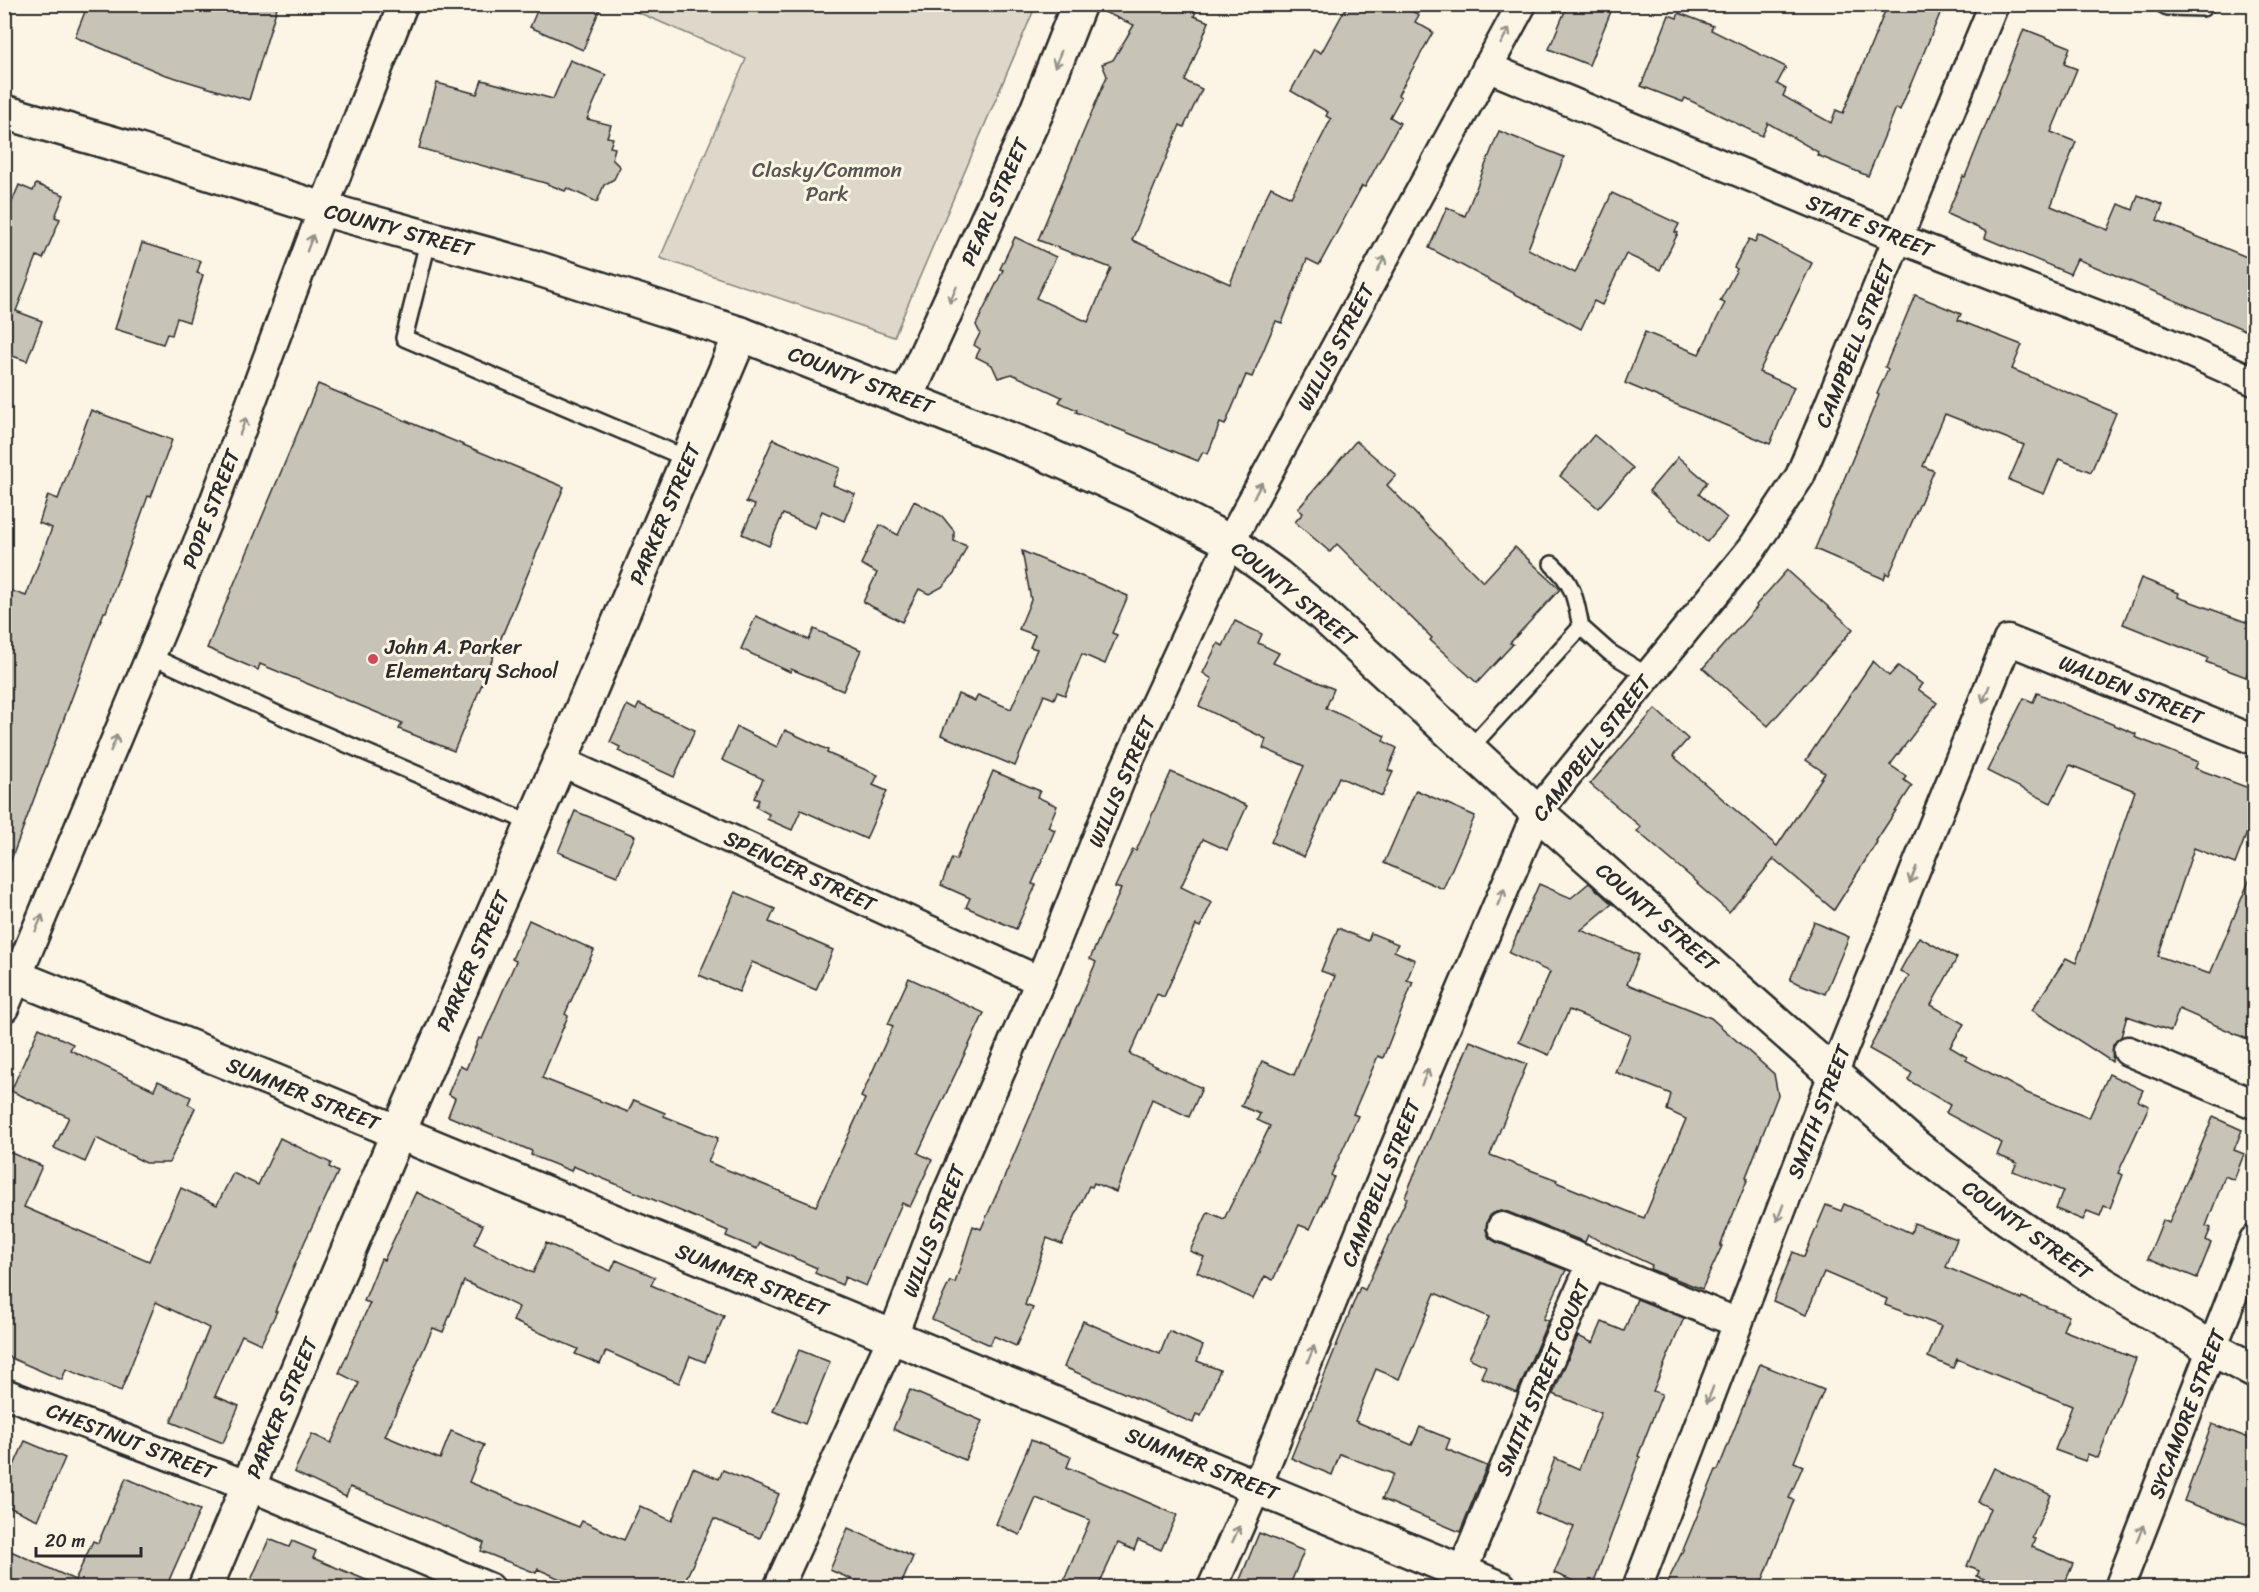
<svg xmlns="http://www.w3.org/2000/svg" width="2259" height="1592" viewBox="0 0 2259 1592" font-family="Sriracha,sans-serif">
	<style>
		.green { fill: #ded8ca; stroke: #84827a; stroke-width: 1.5 }
		.building { fill: #c8c3b7; stroke: #2b2b2b; stroke-width: 1.5 }
		.lines { fill: none; stroke-linecap: round; stroke-linejoin: round }
		.service-casing { stroke: #2b2b2b; stroke-width: 20 }
		.minor-casing { stroke: #2b2b2b; stroke-width: 33 }
		.secondary-casing { stroke: #2b2b2b; stroke-width: 38 }
		.service { stroke: #fcf5e5; stroke-width: 15 }
		.minor { stroke: #fcf5e5; stroke-width: 28 }
		.secondary { stroke: #fcf5e5; stroke-width: 33 }
		.oneway { stroke: #949088 }
		.poi-dot { fill: #d1495b; stroke: #fcf5e5; stroke-width: 2 }
		.labels { text-anchor: middle; dominant-baseline: central; stroke-width: 6; stroke-linejoin: round; paint-order: stroke }
		.park-label { font-size: 21px; fill: #585653; stroke: #fcf5e5 }
		.street-label { font-size: 21px; fill: #2b2b2b; stroke: #fcf5e5 }
		.poi-label { font-size: 21px; fill: #2b2b2b; stroke: #fcf5e5; text-anchor: start }
	</style>
	<rect width="100%" height="100%" fill="#fcf5e5"/>
	<filter id="ink" filterUnits="userSpaceOnUse"><feTurbulence type="fractalNoise" baseFrequency=".0167" numOctaves="2"/><feDisplacementMap in="SourceGraphic" scale="12" xChannelSelector="R" yChannelSelector="G"/><feConvolveMatrix kernelMatrix="1 2 1 2 8 2 1 2 1" color-interpolation-filters="sRGB"/></filter>
	<g filter="url(#ink)">
		<path class="green" d="M621,5H1036L894,337L660,258L746,59Z"/>
		<g class="building">
			<path d="M88,4H278L249,100L163,74L75,37Z"/>
			<path d="M540,4H602L583,50L530,27Z"/>
			<path d="M1097,4H1199L1194,16L1209,22L1185,81L1202,89L1184,127L1180,125L1132,240L1230,284L1259,211L1271,187L1291,197L1331,119L1326,116L1328,112L1291,91L1314,49L1321,53L1348,4H1399L1419,15L1415,22L1433,32L1398,95L1401,97L1390,117L1400,123L1365,187L1362,186L1319,265L1307,259L1282,323L1276,321L1252,377L1246,375L1225,425L1220,423L1208,454L1203,452L1198,461L1076,412L1077,410L1059,402L1062,397L1012,374L998,378L992,365L976,357L980,349L974,345L980,333L976,325L1003,270L1000,269L1015,237L1056,257L1036,298L1088,322L1111,268L1038,240L1107,76L1102,64L1113,60L1134,25L1097,9Z"/>
			<path d="M1568,4H1614L1589,65L1549,49Z"/>
			<path d="M1888,4H1944L1900,110L1896,108L1868,176L1817,155L1818,152L1768,123L1762,136L1685,98L1683,102L1641,86L1669,15L1677,18L1679,13L1713,26L1711,30L1786,67L1777,84L1786,89L1783,96L1831,123L1836,110L1843,113Z"/>
			<path d="M2024,29L2070,47L2064,64L2077,69L2051,132L2076,142L2051,206L2108,230L2119,204L2133,210L2138,195L2163,205L2157,220L2254,260V308L2245,330L2077,259L2070,274L1985,238L1987,232L1947,214L1963,176L1965,177Z"/>
			<path d="M570,60L606,75L587,119L611,125L607,137L613,138L610,147L615,148L612,159L620,167L614,179L604,185L597,202L567,188L565,191L545,183L419,148L437,83L477,94L482,80L553,99Z"/>
			<path d="M1499,131L1564,157L1528,249L1575,273L1612,193L1679,224L1675,232L1678,233L1660,270L1626,254L1602,305L1594,301L1581,329L1429,248L1447,207L1465,216Z"/>
			<path d="M36,184L64,195L55,217L60,219L43,259L37,256L16,311L42,321L27,361L4,353V221L19,185L33,191Z"/>
			<path d="M1758,235L1812,263L1759,372L1794,387L1770,444L1625,383L1645,332L1699,354L1725,303L1720,301L1737,269L1734,267L1749,239L1755,242Z"/>
			<path d="M142,243L201,261L197,273L203,275L189,322L177,318L172,335L167,334L163,344L115,329Z"/>
			<path d="M1915,295L1961,314L1958,320L2022,345L2012,369L2116,413L2091,472L2059,459L2044,494L2009,480L2024,445L1945,414L1923,466L1934,471L1889,575L1886,573L1884,579L1815,549L1879,395L1877,394L1888,369L1885,367Z"/>
			<path d="M318,384L564,487L454,751L399,729L402,723L260,664L258,670L207,648Z"/>
			<path d="M91,410L172,440L151,497L148,496L106,612H104L8,868L4,867V588L26,596L52,528L39,523L48,495L58,499Z"/>
			<path d="M1594,435L1633,468L1598,508L1560,476Z"/>
			<path d="M773,439L840,468L833,485L855,494L844,521L822,511L815,528L783,514L769,546L742,534L755,505L746,502Z"/>
			<path d="M1356,441L1396,475L1387,485L1483,582L1515,547L1560,589L1510,643L1513,644L1477,683L1430,640L1432,638L1337,544L1330,552L1295,522L1303,513L1298,509Z"/>
			<path d="M1678,457L1707,482L1699,494L1727,518L1707,542L1649,491Z"/>
			<path d="M914,501L942,516L954,531V541L967,546L954,574L942,587L929,594L919,589L902,622L863,602L877,573L861,564L880,525L898,535Z"/>
			<path d="M1022,551L1128,596L1112,633L1117,635L1105,664L1082,654L1065,695L1057,692L1054,699L1044,695L1015,766L941,735L958,694L975,701L978,695L1011,709L1037,649L1030,647L1035,635L1019,629L1031,600Z"/>
			<path d="M1787,570L1853,629L1768,726L1703,668L1757,607L1756,605Z"/>
			<path d="M2141,578L2179,593L2178,597L2254,625V652L2246,677L2206,662L2208,658L2123,624Z"/>
			<path d="M756,616L809,640L814,629L861,650L843,691L791,669L790,672L741,649Z"/>
			<path d="M1235,621L1262,634L1258,643L1279,653L1273,663L1334,689L1326,708L1385,736L1383,741L1397,748L1388,770L1393,772L1382,796L1339,777L1304,857L1271,842L1304,766L1263,748L1266,739L1199,706L1212,679L1203,673L1218,643L1223,646Z"/>
			<path d="M1873,661L1889,676L1898,666L1922,684L1918,689L1937,703L1890,765L1906,776L1904,780L1912,786L1876,841L1877,842L1834,910L1774,859L1729,912L1697,884L1698,883L1637,831L1641,827L1590,784L1655,709L1688,739L1673,756L1777,846L1825,773L1806,760Z"/>
			<path d="M2037,693L2136,734L2135,737L2198,762L2195,768L2254,790V814L2235,864L2194,848L2158,956L2210,974L2254,869V1042L2179,1009L2171,1031L2127,1016L2121,1037L2113,1045L2112,1062L2032,1010L2066,958L2076,963L2135,791L2070,765L2051,803L1987,771L2024,698L2033,702Z"/>
			<path d="M639,704L695,730L674,777L618,751L620,747L610,742L627,705L636,710Z"/>
			<path d="M737,727L777,747L785,730L828,750L827,753L878,775L873,785L887,791L866,839L801,810L792,830L767,819L769,814L756,807L759,800L754,798L763,779L722,760Z"/>
			<path d="M993,771L1040,791L1037,797L1057,806L1048,827L1055,830L1032,884L1036,885L1016,929L966,907L970,898L941,885L952,858L956,860Z"/>
			<path d="M1171,772L1247,806L1227,850L1203,839L1181,887L1212,902L1200,927L1196,925L1164,997L1157,994L1130,1054L1202,1088L1189,1117L1152,1099L1116,1192L1094,1183L1092,1187L1089,1186L1062,1244L1047,1238L1025,1305L1033,1308L1016,1346L994,1336L990,1345L932,1319L950,1281L955,1283L973,1226L981,1229L1007,1171L1096,962L1090,959L1121,889L1115,887L1133,849L1136,851Z"/>
			<path d="M1416,790L1475,816L1443,889L1384,863Z"/>
			<path d="M575,811L635,836L617,876L558,852Z"/>
			<path d="M1589,883L1612,904L1581,930L1639,955L1627,984L1711,1018L1774,1074L1778,1095L1746,1177L1748,1178L1720,1246H1722L1702,1289L1650,1269L1652,1265L1588,1235L1585,1242L1508,1212L1499,1211L1491,1214L1487,1221L1486,1230L1489,1238L1496,1242L1566,1270L1543,1319L1548,1321L1517,1393L1481,1377L1486,1366L1469,1358L1489,1317L1435,1293L1399,1379L1376,1369L1355,1421L1412,1445L1420,1427L1450,1439L1446,1449L1487,1466L1460,1532L1382,1499L1393,1474L1340,1454L1332,1475L1291,1458L1360,1287L1365,1290L1407,1198L1405,1197L1470,1041L1527,1064L1490,1155L1557,1180L1556,1182L1644,1218L1686,1119L1667,1110L1671,1094L1615,1072L1630,1035L1569,1010L1549,1055L1519,1042L1550,972L1509,953L1539,884L1571,898Z"/>
			<path d="M735,892L775,909L769,922L833,950L816,990L752,962L739,992L699,975Z"/>
			<path d="M529,920L594,950L565,1014L568,1016L542,1078L628,1112L634,1100L665,1113L664,1116L718,1138L708,1162L816,1206L865,1099L861,1097L893,1026L888,1024L909,978L984,1013L918,1153L932,1160L910,1207L902,1203L866,1286L845,1277L842,1285L815,1273L817,1268L760,1243L757,1249L726,1236L728,1231L573,1166L571,1171L531,1155L532,1151L448,1116L455,1098L448,1094L460,1066L466,1069L479,1038L482,1039L516,961L512,959Z"/>
			<path d="M1814,922L1849,937L1825,994L1790,980Z"/>
			<path d="M1338,928L1368,941L1371,933L1398,944L1394,951L1415,960L1407,980L1413,982L1383,1058L1378,1056L1353,1114L1358,1116L1331,1175L1334,1177L1310,1229L1299,1225L1273,1280L1265,1276L1253,1299L1197,1272L1204,1257L1190,1251L1208,1212L1224,1219L1270,1126L1257,1120L1260,1114L1241,1106L1262,1061L1294,1075L1335,976L1321,971Z"/>
			<path d="M1919,937L1957,958L1931,1005L1964,1024L1950,1047L1967,1057L1966,1060L2027,1093L2089,1118L2109,1074L2143,1090L2138,1101L2149,1106L2118,1173L2123,1175L2110,1208L2104,1206L2100,1216L2087,1211L2083,1220L2056,1209L2063,1191L2013,1171L2017,1163L1997,1155L2002,1143L1946,1113L1950,1105L1908,1080L1912,1073L1869,1049L1909,976L1900,971Z"/>
			<path d="M39,1028L73,1044L70,1050L154,1090L158,1081L191,1097L188,1104L195,1108L169,1163H146L96,1138L85,1162L54,1148L69,1117L11,1091Z"/>
			<path d="M2213,1117L2242,1130L2234,1150L2244,1154L2234,1180L2225,1176L2206,1226L2211,1228L2206,1240L2211,1243L2197,1278L2148,1258L2163,1220L2169,1223Z"/>
			<path d="M280,1138L331,1163L329,1167L338,1172L305,1241L275,1311H277L261,1344L242,1335L215,1396L239,1406L223,1443L171,1422L209,1328L156,1302L121,1391L66,1369L62,1380L4,1355V1150L42,1166L24,1207L149,1261L181,1188L217,1205L233,1173L258,1185Z"/>
			<path d="M416,1192L483,1225L474,1244L533,1273L546,1243L611,1271L616,1260L655,1277L651,1285L724,1316L705,1362L690,1356L679,1383L606,1351L600,1364L575,1354L578,1349L513,1321L519,1307L464,1281L443,1332L433,1328L385,1436L440,1459L451,1431L484,1445L469,1482L579,1527L582,1521L624,1540L640,1506L672,1521L693,1468L719,1479L723,1470L779,1494L760,1538L714,1519L682,1587H578L538,1569L536,1573L481,1551L484,1543L398,1506L350,1487L346,1497L294,1472L312,1434L331,1443L359,1383L339,1373L370,1303L364,1301L381,1259L384,1260Z"/>
			<path d="M1844,1204L1911,1233L1914,1223L1957,1239L1946,1267L2021,1299L2022,1297L2069,1316L2063,1330L2136,1359L2098,1458L2088,1454L2085,1461L2055,1450L2072,1406L1957,1359L1953,1368L1928,1357L1941,1326L1885,1305L1887,1299L1824,1272L1806,1315L1773,1301L1793,1252L1804,1257L1826,1205L1841,1211Z"/>
			<path d="M1637,1299L1684,1318L1653,1391L1662,1394L1638,1456L1640,1457L1592,1587H1588L1554,1573L1574,1527L1535,1513L1555,1458L1579,1469L1601,1413L1553,1394L1578,1336L1593,1343L1602,1322L1624,1331Z"/>
			<path d="M1083,1321L1160,1354L1169,1331L1203,1346L1197,1361L1220,1370L1201,1416L1196,1414L1193,1423L1064,1367Z"/>
			<path d="M799,1350L830,1362L805,1424L773,1411Z"/>
			<path d="M1760,1364L1824,1390L1794,1462L1803,1466L1789,1498L1794,1500L1760,1587H1665L1683,1550L1716,1470H1718Z"/>
			<path d="M910,1390L982,1421L965,1460L893,1429Z"/>
			<path d="M2212,1424L2254,1440V1527L2184,1501Z"/>
			<path d="M1031,1440L1071,1457L1067,1467L1177,1515L1161,1550L1138,1540L1134,1550L1118,1543L1098,1587H1061L1090,1520L1036,1498L1020,1535L996,1524Z"/>
			<path d="M25,1441L65,1458L38,1520L4,1505V1488Z"/>
			<path d="M1994,1468L2051,1495L2032,1538L2035,1539L2032,1547L2073,1564L2063,1587H2006L1977,1576L1979,1571L1967,1566L1990,1508L1978,1502Z"/>
			<path d="M126,1478L200,1510L166,1587H4V1548L75,1580L93,1541L98,1543Z"/>
			<path d="M848,1528L913,1557L900,1587H870L830,1570Z"/>
			<path d="M1259,1533L1304,1551L1289,1587H1237Z"/>
			<path d="M269,1539L289,1547L292,1541L316,1551L313,1558L383,1587H248Z"/>
		</g>
		<g class="lines">
			<defs>
				<g id="service">
					<path d="M2162,4L2167,7L2203,8L2207,4"/>
					<path d="M429,238L404,338L688,459"/>
					<path d="M1552,564C1575,585 1575,599 1581,627"/>
					<path d="M151,656L286,718L533,824"/>
					<path d="M1469,749L1581,627L1609,652L1648,676"/>
				</g>
				<g id="minor">
					<path d="M1487,67L1898,238L2162,340L2254,381"/>
					<path d="M560,761L1040,981"/>
					<path d="M4,1008L209,516L323,209L403,4"/>
					<path d="M2128,1051L2254,1104"/>
					<path d="M1502,1227L1592,1263"/>
					<path d="M4,1393L249,1486L490,1588"/>
					<path d="M1462,1572L1540,1381L1592,1263L1738,1323"/>
					<path d="M778,1588L892,1338L946,1196L1040,981L1123,773L1230,542L1522,4"/>
					<path d="M1212,1588L1257,1486L1396,1145L1537,812L1753,547L1800,476L1994,4"/>
					<path d="M1637,1588L1833,1074L2008,640L2254,740"/>
					<path d="M2119,1588L2254,1240"/>
				</g>
				<g id="secondary">
					<path d="M4,112L136,150L323,209L533,267L741,334L1034,449L1142,497L1230,542L1277,576L1321,613L1537,812L1916,1147L2004,1216L2103,1284L2213,1349L2254,1371"/>
					<path d="M906,398L1036,113L1079,4"/>
					<path d="M4,972L272,1080L1500,1588"/>
					<path d="M205,1588L398,1133L560,761L741,334"/>
				</g>
			</defs>
			<use href="#service" class="service-casing"/>
			<use href="#minor" class="minor-casing"/>
			<use href="#secondary" class="secondary-casing"/>
			<use href="#service" class="service"/>
			<use href="#minor" class="minor"/>
			<use href="#secondary" class="secondary"/>
		</g>
		<defs><path id="oneway-shaft" d="M-6 0H5M1.5-3L5.5 0L1.5 3" fill="none" stroke-width="1.6" stroke-linecap="round" stroke-linejoin="round" transform="scale(1.5)"/></defs>
		<g class="oneway">
			<use href="#oneway-shaft" transform="translate(1505 36) rotate(-61)"/>
			<use href="#oneway-shaft" transform="translate(1058 59) rotate(112)"/>
			<use href="#oneway-shaft" transform="translate(310 243) rotate(-70)"/>
			<use href="#oneway-shaft" transform="translate(1381 264) rotate(-62)"/>
			<use href="#oneway-shaft" transform="translate(953 295) rotate(114)"/>
			<use href="#oneway-shaft" transform="translate(243 426) rotate(-70)"/>
			<use href="#oneway-shaft" transform="translate(1258 490) rotate(-62)"/>
			<use href="#oneway-shaft" transform="translate(1986 694) rotate(112)"/>
			<use href="#oneway-shaft" transform="translate(114 743) rotate(-67)"/>
			<use href="#oneway-shaft" transform="translate(1913 875) rotate(112)"/>
			<use href="#oneway-shaft" transform="translate(1501 897) rotate(-67)"/>
			<use href="#oneway-shaft" transform="translate(39 923) rotate(-67)"/>
			<use href="#oneway-shaft" transform="translate(1425 1077) rotate(-67)"/>
			<use href="#oneway-shaft" transform="translate(1780 1213) rotate(111)"/>
			<use href="#oneway-shaft" transform="translate(1311 1354) rotate(-68)"/>
			<use href="#oneway-shaft" transform="translate(1710 1395) rotate(111)"/>
			<use href="#oneway-shaft" transform="translate(2140 1533) rotate(-69)"/>
			<use href="#oneway-shaft" transform="translate(1236 1534) rotate(-66)"/>
		</g>
	</g>
	<circle class="poi-dot" cx="373" cy="659" r="6"/>
	<g class="labels">
		<g class="park-label">
			<text x="827" y="170">Clasky/Common<tspan x="827" dy="24">Park</tspan></text>
		</g>
		<g class="street-label">
			<text transform="translate(995 202) rotate(-66)">PEARL STREET</text>
			<text transform="translate(1870 226) rotate(22)">STATE STREET</text>
			<text transform="translate(399 230) rotate(15)">COUNTY STREET</text>
			<text transform="translate(1855 344) rotate(-68)">CAMPBELL STREET</text>
			<text transform="translate(1336 347) rotate(-62)">WILLIS STREET</text>
			<text transform="translate(861 380) rotate(21)">COUNTY STREET</text>
			<text transform="translate(211 509) rotate(-69)">POPE STREET</text>
			<text transform="translate(665 514) rotate(-67)">PARKER STREET</text>
			<text transform="translate(1294 594) rotate(39)">COUNTY STREET</text>
			<text transform="translate(2131 690) rotate(22)">WALDEN STREET</text>
			<text transform="translate(1592 748) rotate(-52)">CAMPBELL STREET</text>
			<text transform="translate(1122 782) rotate(-67)">WILLIS STREET</text>
			<text transform="translate(800 871) rotate(25)">SPENCER STREET</text>
			<text transform="translate(1657 917) rotate(41)">COUNTY STREET</text>
			<text transform="translate(473 961) rotate(-66)">PARKER STREET</text>
			<text transform="translate(303 1094) rotate(22)">SUMMER STREET</text>
			<text transform="translate(1819 1112) rotate(-69)">SMITH STREET</text>
			<text transform="translate(1381 1183) rotate(-68)">CAMPBELL STREET</text>
			<text transform="translate(2027 1230) rotate(36)">COUNTY STREET</text>
			<text transform="translate(934 1231) rotate(-69)">WILLIS STREET</text>
			<text transform="translate(752 1280) rotate(22)">SUMMER STREET</text>
			<text transform="translate(1543 1378) rotate(-67)">SMITH STREET COURT</text>
			<text transform="translate(282 1408) rotate(-67)">PARKER STREET</text>
			<text transform="translate(2187 1414) rotate(-69)">SYCAMORE STREET</text>
			<text transform="translate(131 1441) rotate(21)">CHESTNUT STREET</text>
			<text transform="translate(1202 1464) rotate(22)">SUMMER STREET</text>
		</g>
		<g class="poi-label">
			<text x="385" y="647">John A. Parker<tspan x="385" dy="24">Elementary School</tspan></text>
		</g>
	</g>
	<rect width="2259" height="1592" fill="none" stroke="#fcf5e5" stroke-width="24"/>
	<rect x="12" y="12" width="2235" height="1568" fill="none" stroke="#2b2b2b" stroke-width="2" filter="url(#ink)"/>
	<path d="M36 1547v9h105v-9" fill="none" stroke="#2b2b2b" stroke-width="3"/>
	<text x="45" y="1547" font-size="18" fill="#2b2b2b" stroke="#fcf5e5" stroke-width="4.5" paint-order="stroke">20 m</text>
</svg>
